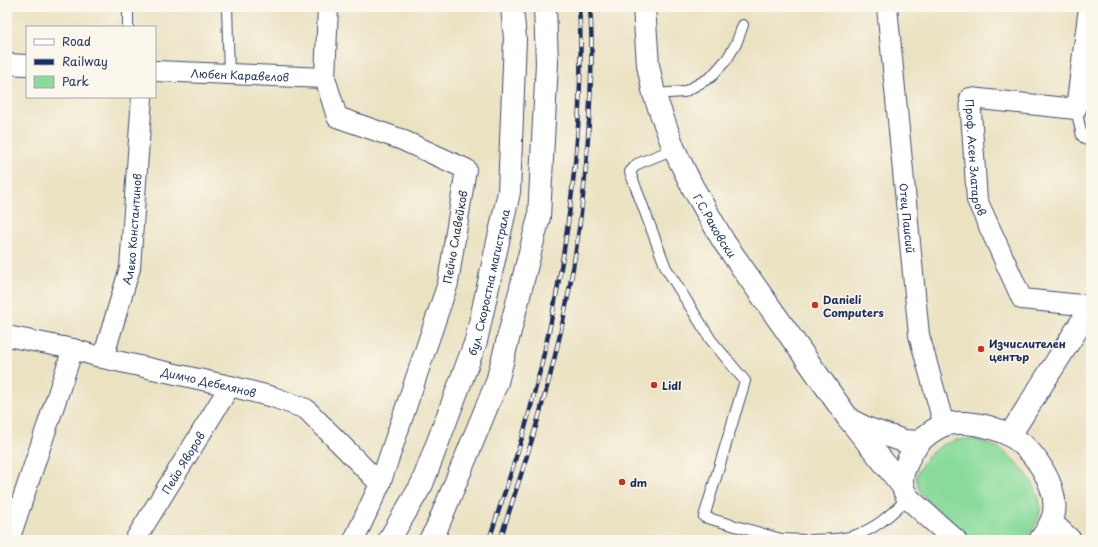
<svg xmlns="http://www.w3.org/2000/svg" width="1098" height="547" viewBox="0 0 1098 547" font-family="'Playpen Sans',sans-serif">
	<style>
		.green { fill: #8adb9b; stroke: #52857c }
		.lines { fill: none; stroke-linecap: round; stroke-linejoin: round }
		.service-casing { stroke: #3a4a6d; stroke-width: 12 }
		.minor-casing { stroke: #3a4a6d; stroke-width: 22 }
		.tertiary-casing { stroke: #3a4a6d; stroke-width: 24 }
		.secondary-casing { stroke: #3a4a6d; stroke-width: 24 }
		.trunk-casing { stroke: #3a4a6d; stroke-width: 24 }
		.service { stroke: #fff; stroke-width: 10 }
		.minor { stroke: #fff; stroke-width: 20 }
		.tertiary { stroke: #fff; stroke-width: 22 }
		.secondary { stroke: #fff; stroke-width: 22 }
		.trunk { stroke: #fff; stroke-width: 22 }
		.rail-casing { stroke: #1b2f5e; stroke-width: 4.5 }
		.rail { stroke: #fbf7ec; stroke-width: 3; stroke-dasharray: 9; stroke-linecap: butt }
		.poi-dot { fill: #c8321e; stroke: #fbf7ec; stroke-width: 1.5 }
		.labels { text-anchor: middle; dominant-baseline: central; stroke-width: 3; stroke-linejoin: round; paint-order: stroke }
		.street-label { font-size: 11px; fill: #1b2f5e; stroke: #fbf7ec }
		.poi-label { font-size: 11px; font-weight: bold; fill: #1b2f5e; stroke: #fbf7ec; text-anchor: start }
	</style>
	<rect width="100%" height="100%" fill="#fbf7ec"/>
	<filter id="ink" filterUnits="userSpaceOnUse"><feTurbulence type="fractalNoise" baseFrequency=".025" numOctaves="2"/><feDisplacementMap in="SourceGraphic" scale="8" xChannelSelector="R" yChannelSelector="G"/><feConvolveMatrix kernelMatrix="1 2 1 2 8 2 1 2 1" color-interpolation-filters="sRGB"/></filter>
	<filter id="wash" filterUnits="userSpaceOnUse"><feTurbulence type="fractalNoise" baseFrequency=".012" numOctaves="4" result="noise"/><feDisplacementMap in="SourceGraphic" scale="16" xChannelSelector="R" yChannelSelector="G"/><feGaussianBlur stdDeviation="0.9" result="paint"/><feColorMatrix in="noise" values="0 0 0 0 0 0 0 0 0 0 0 0 0 0 0 0 0 1.4 0 .05"/><feComposite in="paint" operator="in"/></filter>
	<g filter="url(#wash)">
		<rect width="100%" height="100%" fill="#ebe2c2"/>
		<path class="green" d="M972,439C981,441 990,444 998,448C1017,459 1042,487 1040,510C1039,522 1031,532 1024,540H969L928,502L919,490L916,477L922,464L931,453L942,445L956,440Z"/>
	</g>
	<g filter="url(#ink)">
		<g class="lines">
			<defs>
				<g id="service">
					<path d="M128,7V27"/>
					<path d="M227,7L229,74"/>
					<path d="M654,94L684,92L711,77L727,59L736,44L743,25"/>
					<path d="M1076,109L1082,136L1091,143"/>
					<path d="M674,149L637,164L630,172L666,268L711,340L745,381L704,517L781,539L803,540"/>
					<path d="M811,540C823,539 837,540 849,537C874,531 890,515 908,498"/>
				</g>
				<g id="minor">
					<path d="M328,7L325,78L337,117L400,139L466,169L448,283L380,484L354,540"/>
					<path id="s1" d="M887,7L919,335L944,425"/>
					<path id="s2" d="M1089,7L1076,109L970,98L977,200L1022,299L1091,306"/>
					<path d="M7,64L27,65"/>
					<path id="s3" d="M155,71L325,78"/>
					<path id="s4" d="M7,336L73,349L103,358L230,386L273,397L306,409L380,484"/>
					<path id="s5" d="M103,358L130,268L142,97"/>
					<path d="M9,540L73,349"/>
					<path id="s6" d="M135,540L230,386"/>
				</g>
				<g id="tertiary">
					<path id="s7" d="M644,7L648,65L654,94L674,149L692,186L724,242L848,418L901,484"/>
					<path d="M854,422L868,429L904,441L919,442"/>
				</g>
				<g id="secondary">
					<path d="M1010,435L1091,307"/>
					<path d="M1051,522L1070,540"/>
					<path d="M955,540L908,498C898,482 902,474 909,458C915,444 929,431 944,425C962,419 992,426 1009,435C1033,448 1058,485 1054,513C1052,523 1046,532 1040,540"/>
				</g>
				<g id="trunk">
					<path id="s8" d="M389,540L422,484L476,341L509,192L515,39L512,7"/>
					<path d="M430,540L436,530L497,382L539,217L547,63L545,7"/>
				</g>
			</defs>
			<use href="#service" class="service-casing"/>
			<use href="#minor" class="minor-casing"/>
			<use href="#tertiary" class="tertiary-casing"/>
			<use href="#secondary" class="secondary-casing"/>
			<use href="#trunk" class="trunk-casing"/>
			<use href="#service" class="service"/>
			<use href="#minor" class="minor"/>
			<use href="#tertiary" class="tertiary"/>
			<use href="#secondary" class="secondary"/>
			<use href="#trunk" class="trunk"/>
			<defs>
				<g id="rail">
					<path d="M489,540C503,497 518,454 530,410C555,317 571,224 578,128C580,88 582,47 579,7"/>
					<path d="M500,540C513,499 527,458 539,416C567,321 584,221 589,122C591,84 593,45 590,7"/>
				</g>
			</defs>
			<use href="#rail" class="rail-casing"/>
			<use href="#rail" class="rail"/>
		</g>
	</g>
	<g class="poi-dot">
		<circle cx="815" cy="305" r="4"/>
		<circle cx="981" cy="349" r="4"/>
		<circle cx="654" cy="385" r="4"/>
		<circle cx="622" cy="482" r="4"/>
	</g>
	<g class="labels">
		<g class="street-label">
			<text stroke="none"><textPath href="#s3" startOffset="85">Любен Каравелов</textPath></text>
			<text stroke="none"><textPath href="#s2" startOffset="269">Проф. Асен Златаров</textPath></text>
			<text stroke="none"><textPath href="#s1" startOffset="212">Отец Паисий</textPath></text>
			<text stroke="none"><textPath href="#s7" startOffset="233">Г.С.Раковски</textPath></text>
			<text stroke="none"><textPath href="#s5" startOffset="133">Алеко Константинов</textPath></text>
			<text transform="translate(455 237) rotate(-80)">Пейчо Славейков</text>
			<text stroke="none"><textPath href="#s8" startOffset="278">бул. Скоростна магистрала</textPath></text>
			<text stroke="none"><textPath href="#s4" startOffset="207">Димчо Дебелянов</textPath></text>
			<text stroke="none"><textPath href="#s6" startOffset="91">Пейо Яворов</textPath></text>
		</g>
		<g class="poi-label">
			<text x="823" y="299">Danieli<tspan x="823" dy="13">Computers</tspan></text>
			<text x="989" y="343">Изчислителен<tspan x="989" dy="13">център</tspan></text>
			<text x="662" y="385">Lidl</text>
			<text x="630" y="482">dm</text>
		</g>
	</g>
	<rect width="1098" height="547" fill="none" stroke="#fbf7ec" stroke-width="24"/>
	<rect x="26" y="26" width="130" height="72" fill="#fbf7ec" stroke="#a1a7b3"/>
	<rect x="34" y="39" width="20" height="6" fill="#ffffff" stroke="#a1a7b3"/>
	<text x="62" y="46" font-size="12" fill="#1b2f5e">Road</text>
	<rect x="34" y="59" width="20" height="6" fill="#1b2f5e" stroke="#a1a7b3"/>
	<text x="62" y="66" font-size="12" fill="#1b2f5e">Railway</text>
	<rect x="34" y="76" width="20" height="12" fill="#8adb9b" stroke="#a1a7b3"/>
	<text x="62" y="86" font-size="12" fill="#1b2f5e">Park</text>
</svg>
